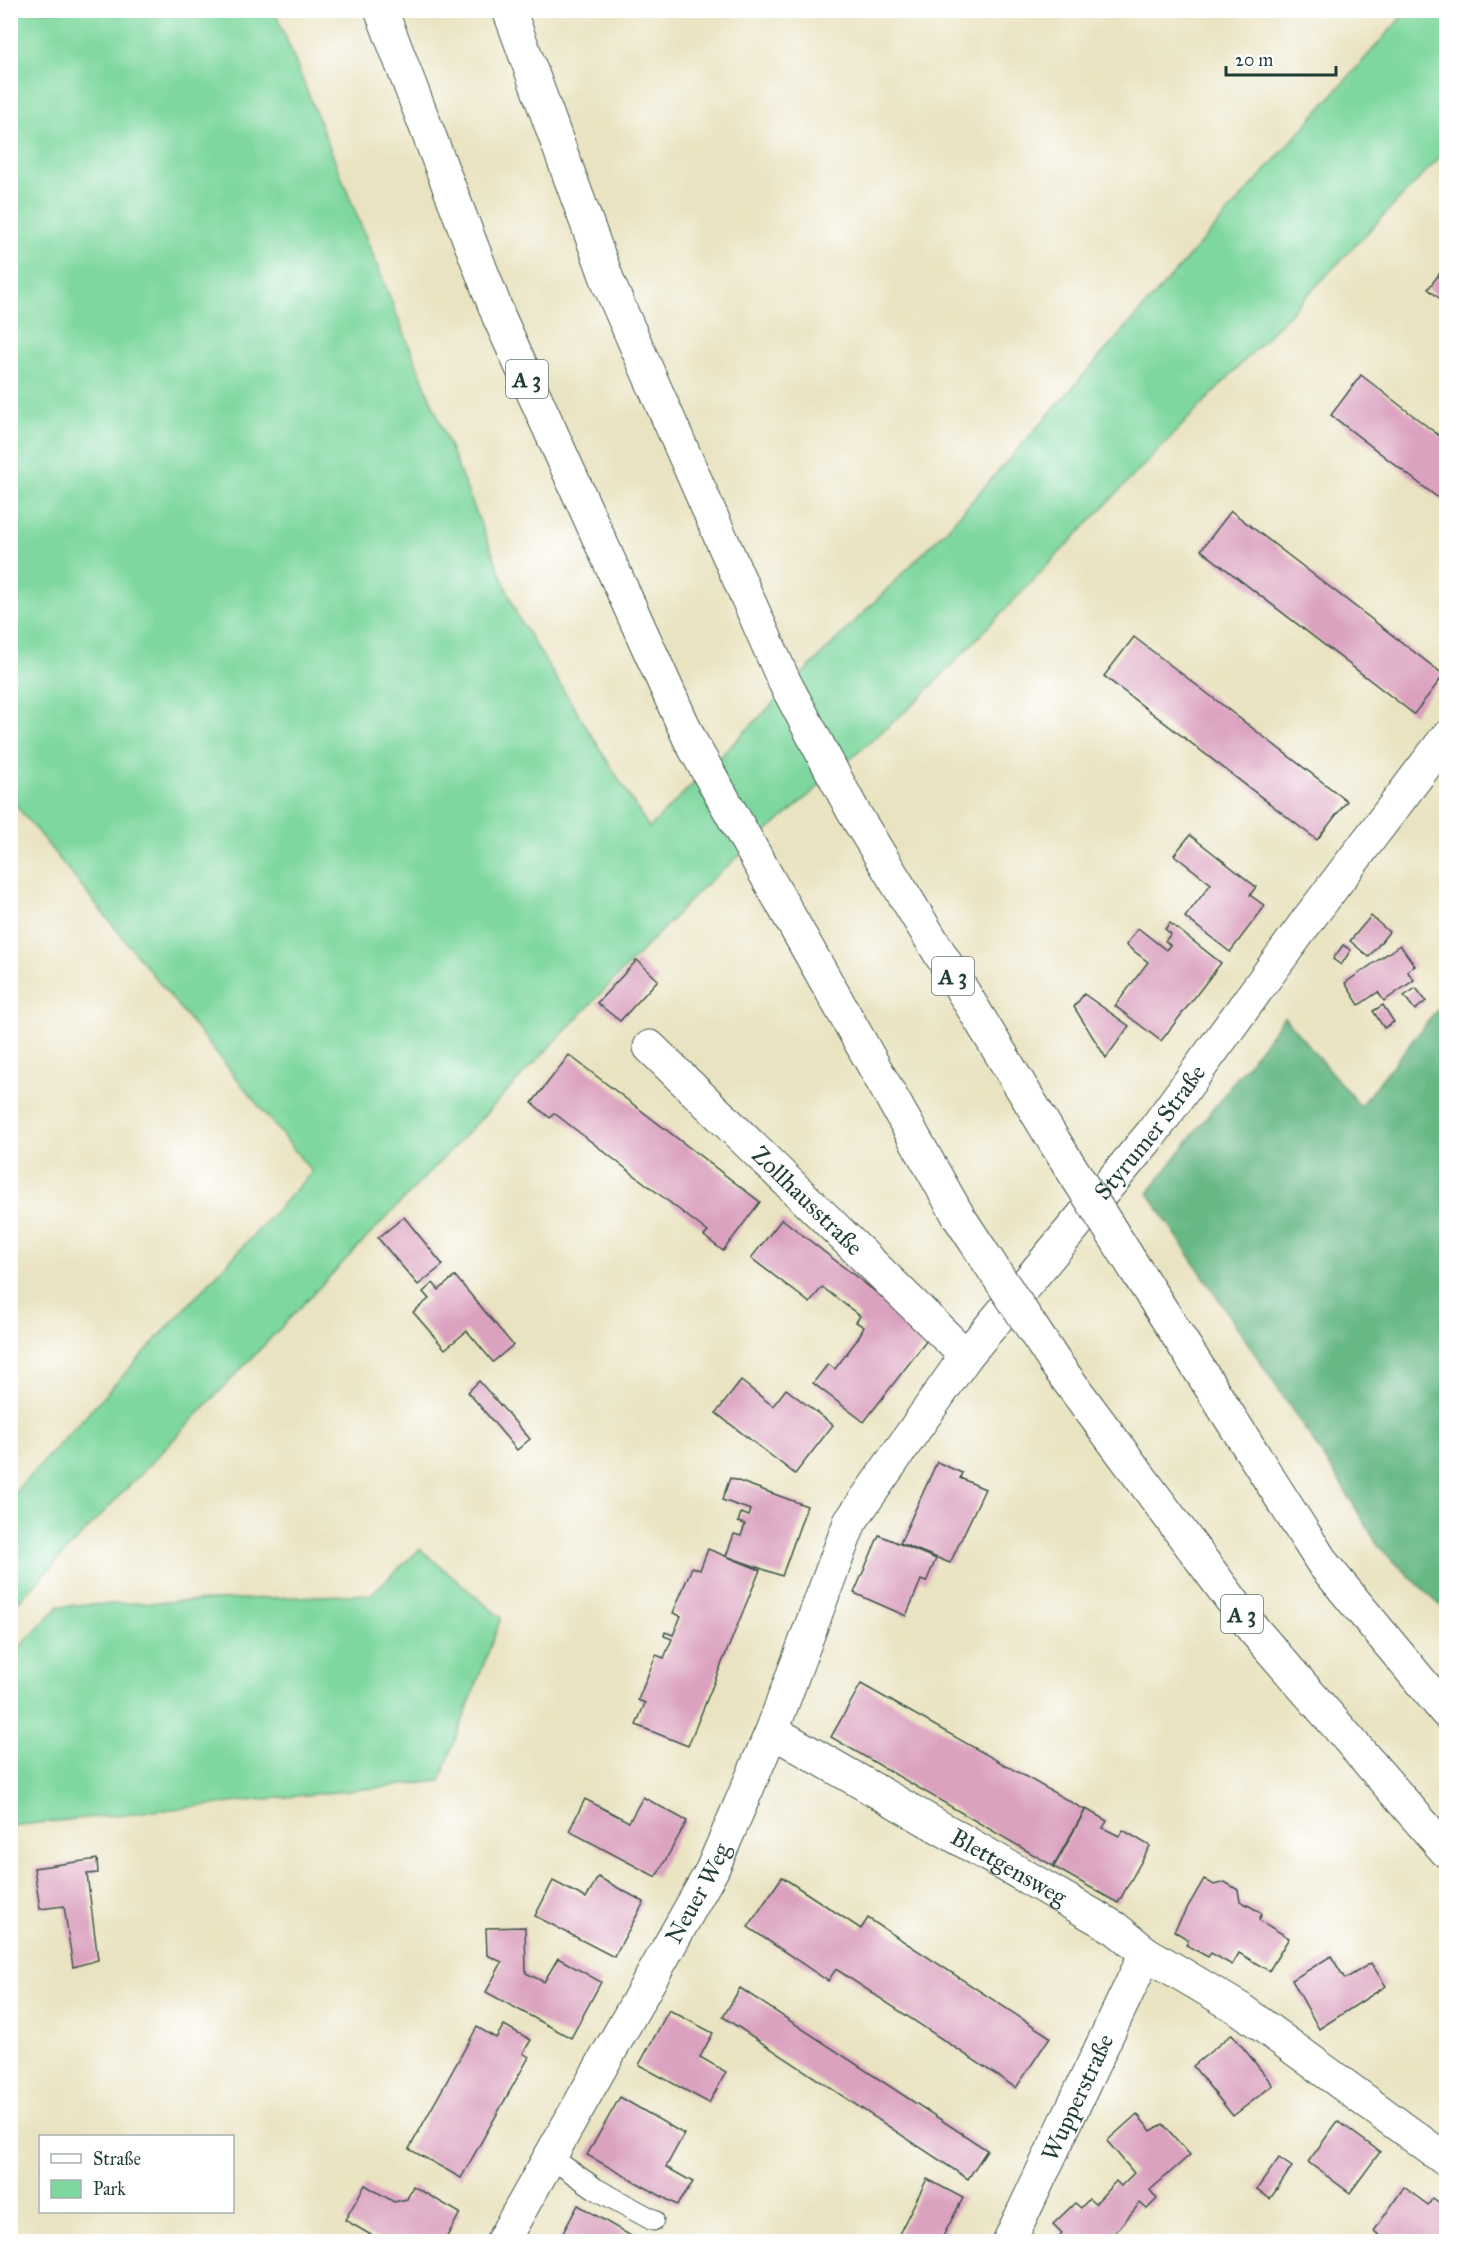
<svg xmlns="http://www.w3.org/2000/svg" width="1457" height="2252" viewBox="0 0 1457 2252" font-family="'IM FELL Great Primer',serif">
	<style>
		.green { fill: #7dd79e; stroke: #4e8a69; stroke-width: 1.5 }
		.forest { fill: #66b885; stroke: #427a5c; stroke-width: 1.5 }
		.building { fill: #dba2bf }
		.lines { fill: none; stroke-linecap: round; stroke-linejoin: round }
		.service-casing { stroke: #3d5649; stroke-width: 23 }
		.minor-casing { stroke: #3d5649; stroke-width: 35 }
		.motorway-casing { stroke: #3d5649; stroke-width: 35 }
		.service { stroke: #fff; stroke-width: 21 }
		.minor { stroke: #fff; stroke-width: 33 }
		.motorway { stroke: #fff; stroke-width: 33 }
		.motorway-bridge-casing { stroke: #3d5649; stroke-width: 35; stroke-linecap: butt }
		.motorway-bridge { stroke: #fff; stroke-width: 33 }
		.labels { text-anchor: middle; dominant-baseline: central; stroke-width: 4.5; stroke-linejoin: round; paint-order: stroke }
		.shield { fill: #fff; stroke: #627771; stroke-width: 1.5 }
		.shield-label { font-size: 22px; font-weight: bold; fill: #1f3d34 }
		.street-label { font-size: 24px; fill: #1f3d34; stroke: #fff }
	</style>
	<rect width="100%" height="100%" fill="#fff"/>
	<filter id="ink" filterUnits="userSpaceOnUse"><feTurbulence type="fractalNoise" baseFrequency=".0167" numOctaves="2"/><feDisplacementMap in="SourceGraphic" scale="12" xChannelSelector="R" yChannelSelector="G"/><feConvolveMatrix kernelMatrix="1 2 1 2 8 2 1 2 1" color-interpolation-filters="sRGB"/></filter>
	<filter id="wash" filterUnits="userSpaceOnUse"><feTurbulence type="fractalNoise" baseFrequency=".008" numOctaves="4" result="noise"/><feDisplacementMap in="SourceGraphic" scale="24" xChannelSelector="R" yChannelSelector="G"/><feGaussianBlur stdDeviation="1.35" result="paint"/><feColorMatrix in="noise" values="0 0 0 0 0 0 0 0 0 0 0 0 0 0 0 0 0 1.4 0 .05"/><feComposite in="paint" operator="in"/></filter>
	<g filter="url(#wash)">
		<rect width="100%" height="100%" fill="#eae3c1"/>
		<g class="green">
			<path d="M11,11H275L518,617L649,828L947,529L1407,11H1446V151L916,702L701,889L11,1609L10,1497L312,1172L11,799Z"/>
			<path d="M420,1549L501,1618L440,1781L11,1826V1656L59,1606L371,1594Z"/>
		</g>
		<path class="forest" d="M1446,999V1611L1379,1547L1338,1479L1148,1193L1284,1017L1360,1106Z"/>
		<g id="blocks">
			<g class="building">
				<path d="M1446,265V304L1428,289Z"/>
				<path d="M1361,375L1446,441V504L1331,415Z"/>
				<path d="M1231,511L1444,675L1414,714L1201,550Z"/>
				<path d="M1134,637L1347,801L1317,840L1104,676Z"/>
				<path d="M1190,835L1256,887L1250,895L1265,906L1230,952L1185,917L1211,884L1174,855Z"/>
				<path d="M1371,916L1389,932L1369,957L1350,941Z"/>
				<path d="M1170,923L1221,963L1161,1041L1115,1006L1148,962L1126,945L1138,928L1166,950L1170,945L1165,941L1171,934L1165,929Z"/>
				<path d="M1343,945L1351,950L1341,965L1333,959Z"/>
				<path d="M1400,945L1415,966L1407,971L1414,980L1384,1001L1378,992L1359,1005L1345,983Z"/>
				<path d="M637,960L658,980L620,1021L597,1003Z"/>
				<path d="M1416,988L1426,1001L1415,1010L1404,996Z"/>
				<path d="M1084,994L1129,1026L1106,1058L1074,1007Z"/>
				<path d="M1383,1005L1394,1022L1384,1028L1373,1011Z"/>
				<path d="M569,1055L760,1202L723,1251L704,1236L708,1232L554,1113L550,1118L532,1103Z"/>
				<path d="M404,1217L443,1265L418,1285L378,1238Z"/>
				<path d="M782,1219L931,1335L864,1422L813,1383L828,1364L835,1369L857,1340L864,1327L856,1322L860,1316L822,1287L810,1303L751,1258Z"/>
				<path d="M455,1276L513,1345L493,1362L467,1331L445,1349L413,1312L429,1299L423,1292L433,1283L439,1290Z"/>
				<path d="M479,1381L530,1439L517,1450L468,1392Z"/>
				<path d="M741,1381L773,1406L786,1389L833,1425L795,1474L716,1413Z"/>
				<path d="M937,1462L962,1473L960,1478L985,1489L950,1563L900,1543Z"/>
				<path d="M730,1478L807,1506L782,1576L726,1556L734,1534L741,1536L745,1524L738,1522L741,1513L749,1516L751,1510L722,1500Z"/>
				<path d="M879,1535L936,1559L926,1582L921,1580L906,1616L854,1593Z"/>
				<path d="M708,1549L760,1570L688,1746L636,1725L645,1703L638,1700L656,1655L664,1658L672,1639L664,1636L665,1632L673,1635L681,1616L673,1613L692,1567L700,1570Z"/>
				<path d="M861,1684L1085,1810L1053,1866L831,1737Z"/>
				<path d="M643,1797L687,1821L656,1877L569,1831L585,1799L629,1822Z"/>
				<path d="M1086,1809L1107,1821L1103,1828L1119,1836L1123,1830L1150,1846L1118,1903L1054,1867Z"/>
				<path d="M97,1859L98,1873L87,1874L98,1960L73,1967L64,1906L40,1909L34,1868Z"/>
				<path d="M598,1877L644,1902L614,1957L535,1916L553,1881L586,1898Z"/>
				<path d="M782,1877L861,1929L868,1918L1050,2037L1016,2088L836,1969L828,1981L748,1927Z"/>
				<path d="M1204,1879L1214,1885L1225,1882L1238,1890L1240,1901L1262,1913L1259,1920L1289,1938L1269,1971L1239,1953L1232,1965L1211,1953L1208,1957L1186,1945L1189,1940L1174,1931Z"/>
				<path d="M525,1927L526,1973L544,1982L558,1958L601,1982L571,2038L486,1992L502,1962L487,1955L486,1928Z"/>
				<path d="M1331,1956L1345,1979L1371,1963L1386,1986L1319,2029L1292,1980Z"/>
				<path d="M740,1988L987,2150L968,2179L723,2017Z"/>
				<path d="M669,2010L713,2033L700,2057L726,2072L709,2103L639,2065Z"/>
				<path d="M504,2025L531,2040L523,2053L529,2057L461,2178L409,2149L477,2027L496,2038Z"/>
				<path d="M1232,2034L1273,2085L1233,2116L1193,2066Z"/>
				<path d="M620,2097L684,2134L666,2167L693,2182L677,2205L587,2155Z"/>
				<path d="M1137,2114L1151,2131L1163,2124L1190,2155L1150,2190L1157,2199L1147,2209L1140,2203L1107,2242H1054L1062,2233L1053,2224L1075,2203L1081,2208L1089,2199L1095,2204L1116,2181L1121,2186L1134,2173L1107,2141Z"/>
				<path d="M1338,2121L1380,2152L1350,2193L1308,2162Z"/>
				<path d="M1279,2158L1292,2167L1270,2199L1257,2189Z"/>
				<path d="M927,2179L963,2198L940,2242H904L897,2238Z"/>
				<path d="M365,2185L394,2202L407,2199L413,2186L460,2213L444,2242H383L345,2220Z"/>
				<path d="M1404,2187L1428,2205L1433,2198L1446,2208L1445,2242H1389L1374,2231Z"/>
				<path d="M578,2205L633,2237L631,2242H558Z"/>
			</g>
		</g>
	</g>
	<g filter="url(#ink)">
		<use href="#blocks" fill-opacity="0" stroke="#3d5649" stroke-width="1.5"/>
		<g class="lines">
			<defs>
				<path id="service" d="M550,2157L596,2189L653,2220"/>
				<g id="minor">
					<path id="s1" d="M650,1047L966,1356"/>
					<path id="s2" d="M772,1731L1115,1928L1146,1953L1240,2009L1446,2160"/>
					<path id="s3" d="M502,2242L712,1870L772,1731L850,1522L966,1356L1152,1133L1307,921L1446,738"/>
					<path id="s4" d="M1009,2242L1146,1953"/>
				</g>
				<g id="motorway">
					<path d="M381,10L499,317L690,740L959,1217"/>
					<path d="M509,10L609,284L784,681L853,811L1054,1141"/>
					<path d="M1143,1281L1324,1565L1446,1712"/>
					<path d="M1056,1364L1253,1629L1446,1851"/>
				</g>
			</defs>
			<use href="#service" class="service-casing"/>
			<use href="#minor" class="minor-casing"/>
			<use href="#motorway" class="motorway-casing"/>
			<use href="#service" class="service"/>
			<use href="#minor" class="minor"/>
			<use href="#motorway" class="motorway"/>
			<defs>
				<g id="motorway-bridge">
					<path d="M1054,1141L1143,1281"/>
					<path d="M959,1217L1056,1364"/>
				</g>
			</defs>
			<use href="#motorway-bridge" class="motorway-bridge-casing"/>
			<use href="#motorway-bridge" class="motorway-bridge"/>
		</g>
	</g>
	<g class="labels">
		<g class="shield">
			<rect x="506" y="360" width="42" height="38" rx="4.5"/>
			<rect x="932" y="957" width="42" height="38" rx="4.5"/>
			<rect x="1221" y="1595" width="42" height="38" rx="4.5"/>
		</g>
		<g class="shield-label">
			<text x="527" y="379">A 3</text>
			<text x="953" y="976">A 3</text>
			<text x="1242" y="1614">A 3</text>
		</g>
		<g class="street-label">
			<text stroke="none"><textPath href="#s3" startOffset="1294">Styrumer Straße</textPath></text>
			<text stroke="none"><textPath href="#s1" startOffset="220">Zollhausstraße</textPath></text>
			<text stroke="none"><textPath href="#s2" startOffset="273">Blettgensweg</textPath></text>
			<text stroke="none"><textPath href="#s3" startOffset="400">Neuer Weg</textPath></text>
			<text stroke="none"><textPath href="#s4" startOffset="160">Wupperstraße</textPath></text>
		</g>
	</g>
	<rect width="1457" height="2252" fill="none" stroke="#fff" stroke-width="36"/>
	<rect x="39" y="2135" width="195" height="78" fill="#ffffff" stroke="#a5b1ae" stroke-width="1.5"/>
	<rect x="51" y="2154" width="30" height="9" fill="#ffffff" stroke="#a5b1ae" stroke-width="1.5"/>
	<text x="93" y="2165" font-size="18" fill="#1f3d34">Straße</text>
	<rect x="51" y="2180" width="30" height="18" fill="#7dd79e" stroke="#a5b1ae" stroke-width="1.5"/>
	<text x="93" y="2195" font-size="18" fill="#1f3d34">Park</text>
	<path d="M1226 66v9h110v-9" fill="none" stroke="#1f3d34" stroke-width="3"/>
	<text x="1235" y="66" font-size="18" fill="#1f3d34" stroke="#ffffff" stroke-width="4.5" paint-order="stroke">20 m</text>
</svg>
